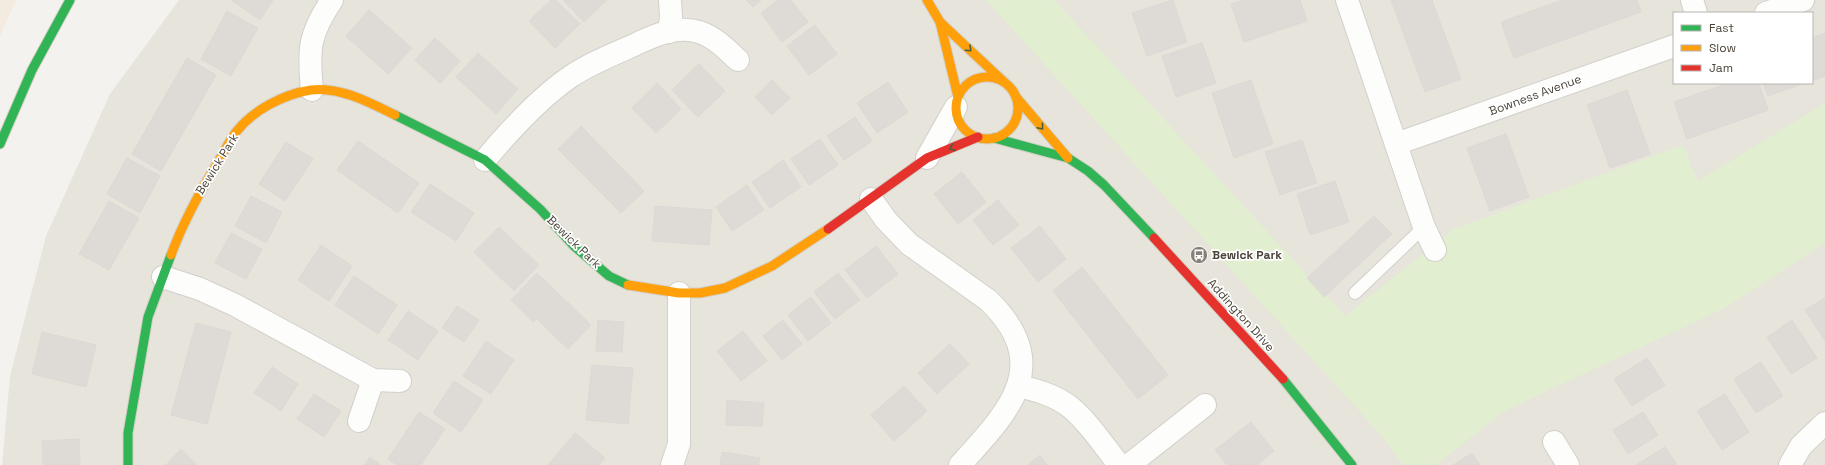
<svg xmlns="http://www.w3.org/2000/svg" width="1825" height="465" viewBox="0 0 1825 465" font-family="'Space Grotesk',sans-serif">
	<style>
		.residential { fill: #e7e4dc; fill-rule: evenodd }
		.commercial { fill: #f3ebdf }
		.green { fill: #e1eecf }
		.building { fill: #dedbd6; stroke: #dcd9d4 }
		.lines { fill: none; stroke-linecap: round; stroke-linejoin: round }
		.lane-casing { stroke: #d2d0cb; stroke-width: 14 }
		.street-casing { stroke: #d2d0cb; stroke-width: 24 }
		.fast-casing { stroke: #d3cfc5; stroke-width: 11 }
		.slow-casing { stroke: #d3cfc5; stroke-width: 11 }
		.jam-casing { stroke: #d3cfc5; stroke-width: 11 }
		.lane { stroke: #fdfdfc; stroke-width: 12 }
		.street { stroke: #fdfdfc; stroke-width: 22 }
		.fast { stroke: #30b455; stroke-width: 9 }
		.slow { stroke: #ff9f0a; stroke-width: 9 }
		.jam { stroke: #e5322d; stroke-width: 9 }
		.oneway { stroke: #446040 }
		.labels { text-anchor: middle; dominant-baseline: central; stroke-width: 3.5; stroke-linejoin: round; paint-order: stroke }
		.street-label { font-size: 12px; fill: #4b4439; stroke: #fff }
		.poi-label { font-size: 12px; font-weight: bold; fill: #4b4439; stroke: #fff; text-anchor: start }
	</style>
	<rect width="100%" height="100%" fill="#f4f2ee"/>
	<path class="residential" d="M179,0H1825V465H2L10,376L46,236L110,94ZM1674,13H1812V83H1674Z"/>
	<path class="commercial" d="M0,0H16L0,36Z"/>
	<path class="green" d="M986,0H1054L1345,316L1454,229L1683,145L1698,181L1825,103V243L1725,308L1504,411L1436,465H1403L1382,436Z"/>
	<g class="building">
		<path d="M231,0H273L260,20Z"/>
		<path d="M551,0H556L580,24L555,48L529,21Z"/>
		<path d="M563,0H607L584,22Z"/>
		<path d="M746,0H761L753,7Z"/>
		<path d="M778,0H791L808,22L782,42L761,13Z"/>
		<path d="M1173,0L1187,42L1147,56L1132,13Z"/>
		<path d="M1243,0H1300L1307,21L1244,42L1231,4Z"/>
		<path d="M1391,0H1432L1461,79L1425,92Z"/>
		<path d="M1562,0H1637L1641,12L1514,58L1501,22Z"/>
		<path d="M369,10L412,48L388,74L346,36Z"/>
		<path d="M227,11L258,28L231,76L201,59Z"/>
		<path d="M815,25L837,54L809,75L787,46Z"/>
		<path d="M1825,33V76L1812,81V38Z"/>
		<path d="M435,38L460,61L440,83L415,60Z"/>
		<path d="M1202,43L1216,83L1176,97L1162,56Z"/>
		<path d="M478,53L518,89L496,114L456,77Z"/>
		<path d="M187,58L216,75L161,171L132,154Z"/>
		<path d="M699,64L725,91L698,117L672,90Z"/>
		<path d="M772,80L790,98L772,115L755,97Z"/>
		<path d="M1251,80L1273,144L1234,158L1212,93Z"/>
		<path d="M888,82L908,112L877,133L857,103Z"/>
		<path d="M657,83L681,109L656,133L632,108Z"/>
		<path d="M1729,83H1759L1768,110L1687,139L1674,102Z"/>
		<path d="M1763,83H1805L1768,96Z"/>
		<path d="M1627,90L1650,154L1610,168L1587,105Z"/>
		<path d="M855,117L872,141L844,160L827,136Z"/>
		<path d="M581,126L644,191L621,213L558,149Z"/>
		<path d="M1506,134L1529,197L1490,211L1467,148Z"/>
		<path d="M820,139L838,165L809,185L791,159Z"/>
		<path d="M1302,140L1317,183L1280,195L1265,152Z"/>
		<path d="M358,141L419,183L398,213L337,170Z"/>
		<path d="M286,142L313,159L285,201L259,184Z"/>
		<path d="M127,158L160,176L140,213L107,194Z"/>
		<path d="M783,160L801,187L770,208L752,182Z"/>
		<path d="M962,172L986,202L958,224L934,194Z"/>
		<path d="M1335,181L1349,222L1310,235L1297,194Z"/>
		<path d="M430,184L474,213L456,241L411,212Z"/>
		<path d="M747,185L764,210L732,231L716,207Z"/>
		<path d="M251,196L282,212L266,243L235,226Z"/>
		<path d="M998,200L1019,225L993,245L973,220Z"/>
		<path d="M109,201L139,218L109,270L79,254Z"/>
		<path d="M655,206L712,210L709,245L652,241Z"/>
		<path d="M1374,216L1392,234L1324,297L1307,278Z"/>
		<path d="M1040,226L1066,259L1038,282L1011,248Z"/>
		<path d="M499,227L539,265L514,291L474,252Z"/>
		<path d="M231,233L262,249L246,279L215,263Z"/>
		<path d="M321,245L352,266L329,301L298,280Z"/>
		<path d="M876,246L898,274L867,298L845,270Z"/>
		<path d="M1082,267L1168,375L1138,399L1053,291Z"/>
		<path d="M537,273L591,325L568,349L537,319L533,322L511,300Z"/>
		<path d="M838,273L860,300L835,319L814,292Z"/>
		<path d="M354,276L397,305L378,334L335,305Z"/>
		<path d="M811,297L831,323L808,341L788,315Z"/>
		<path d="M1825,298V341L1805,310Z"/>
		<path d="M457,306L479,320L464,342L442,328Z"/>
		<path d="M408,311L438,331L418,360L388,340Z"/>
		<path d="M598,320L624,322L622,352L596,351Z"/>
		<path d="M783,320L802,344L782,360L763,336Z"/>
		<path d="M1792,320L1817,358L1791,374L1767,337Z"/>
		<path d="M196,323L231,332L207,424L171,415Z"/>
		<path d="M743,331L767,361L741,381L717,351Z"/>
		<path d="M42,332L96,345L86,387L32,374Z"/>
		<path d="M486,341L514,360L491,394L463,376Z"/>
		<path d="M950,344L969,364L937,394L918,373Z"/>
		<path d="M1647,358L1665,385L1632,406L1614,379Z"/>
		<path d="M1761,362L1783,396L1756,413L1734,379Z"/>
		<path d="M592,365L633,368L628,424L586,420Z"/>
		<path d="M272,367L298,384L281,411L254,393Z"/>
		<path d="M454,381L483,400L461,432L433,413Z"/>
		<path d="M904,386L927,411L894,441L871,415Z"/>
		<path d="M314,394L341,411L324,437L297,419Z"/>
		<path d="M1725,394L1749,432L1722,450L1697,411Z"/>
		<path d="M727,400L764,403L762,426L726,425Z"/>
		<path d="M419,412L445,429L421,465H397L388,459Z"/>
		<path d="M1643,412L1658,435L1628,454L1613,430Z"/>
		<path d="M1251,422L1274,451L1257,465H1227L1215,450Z"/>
		<path d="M575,433L605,458L599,465H548Z"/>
		<path d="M79,439L80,465H43L42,441Z"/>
		<path d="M1665,447L1677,465H1636Z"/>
		<path d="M181,449L197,465H166Z"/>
		<path d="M722,452L760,458L758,465H720Z"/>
		<path d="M1472,453L1480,465H1453Z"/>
		<path d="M1040,455L1047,465H1028Z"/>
		<path d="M370,457L381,465H364Z"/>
	</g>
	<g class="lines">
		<defs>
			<path id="lane" d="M1355,293L1424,227"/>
			<g id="street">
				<path d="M1347,0L1424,227L1435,250"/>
				<path d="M1692,0L1696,13"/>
				<path d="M1766,13L1803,0"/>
				<path d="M669,32L671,17L670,0"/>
				<path d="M312,90C308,49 309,34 332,0"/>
				<path d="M1396,144L1674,46"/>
				<path d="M927,158L956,107"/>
				<path d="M485,160C510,130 538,99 570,77C589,64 611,55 632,46C652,36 677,25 699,32C715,37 727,50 738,60"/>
				<path d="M871,199L886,220L909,244L988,300C1055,365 1009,411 960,465"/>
				<path d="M163,277L200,289L235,305L373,380L400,381"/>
				<path d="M1019,386C1035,390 1051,394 1066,404C1084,416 1105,447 1119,465"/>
				<path d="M359,421L373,380"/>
				<path d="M1554,442L1568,465"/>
				<path d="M672,465L679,444V293"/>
				<path d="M1129,465L1205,405"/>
				<path d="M1790,465L1801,446L1825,423"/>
			</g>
			<g id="fast">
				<path d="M395,115L485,160L540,209L574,246L609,276L628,285"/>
				<path d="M994,138L1068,158L1088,171L1104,185L1154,238"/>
				<path d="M0,144L32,70L70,0"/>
				<path d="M1283,379L1352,465"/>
				<path d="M128,465V433L148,317L171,255"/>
			</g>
			<g id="slow">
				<path d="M927,0L940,22L1003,81"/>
				<path d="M940,22L958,97"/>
				<circle cx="987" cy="108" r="31"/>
				<path d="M1016,97L1068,158"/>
				<path d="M171,255C183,223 199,193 217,164C223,153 229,142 236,132C253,110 284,94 311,90C339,86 371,103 395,115"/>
				<path d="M628,285L679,293H700L725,288L772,266L828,229"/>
			</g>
			<g id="jam">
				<path d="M828,229L927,158L978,137"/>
				<path d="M1154,238L1283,379"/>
			</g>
		</defs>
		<use href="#lane" class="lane-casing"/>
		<use href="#street" class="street-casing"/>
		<use href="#fast" class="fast-casing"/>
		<use href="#slow" class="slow-casing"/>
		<use href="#jam" class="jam-casing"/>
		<use href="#lane" class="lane"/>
		<use href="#street" class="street"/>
		<use href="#fast" class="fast"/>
		<use href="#slow" class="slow"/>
		<use href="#jam" class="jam"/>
	</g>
	<defs><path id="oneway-chevron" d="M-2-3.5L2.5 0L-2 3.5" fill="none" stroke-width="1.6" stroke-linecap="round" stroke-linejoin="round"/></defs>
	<g class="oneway">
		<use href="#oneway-chevron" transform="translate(969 49) rotate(43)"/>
		<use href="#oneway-chevron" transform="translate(1041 127) rotate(50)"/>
		<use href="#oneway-chevron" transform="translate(952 148) rotate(158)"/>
	</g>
	<defs>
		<symbol id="bus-disc" viewBox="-11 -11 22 22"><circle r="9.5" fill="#868178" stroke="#fff"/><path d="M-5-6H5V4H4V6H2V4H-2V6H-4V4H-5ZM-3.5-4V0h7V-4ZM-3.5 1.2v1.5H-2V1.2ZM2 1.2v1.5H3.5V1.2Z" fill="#fff"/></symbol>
	</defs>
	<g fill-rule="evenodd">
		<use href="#bus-disc" x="1189" y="245" width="20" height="20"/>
	</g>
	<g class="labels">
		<g class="street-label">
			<text transform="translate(1535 95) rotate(-20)">Bowness Avenue</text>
			<text transform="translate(217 164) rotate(-58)">Bewick Park</text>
			<text transform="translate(574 242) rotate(44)">Bewick Park</text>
			<text transform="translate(1241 315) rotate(48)">Addington Drive</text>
		</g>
		<g class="poi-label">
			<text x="1212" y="255">Bewick Park</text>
		</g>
	</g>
	<rect x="1673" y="12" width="140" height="72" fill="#ffffff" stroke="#b7b4b0"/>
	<rect x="1681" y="25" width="20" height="6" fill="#30b455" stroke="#b7b4b0"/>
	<text x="1709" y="32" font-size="12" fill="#4b4439">Fast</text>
	<rect x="1681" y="45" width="20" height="6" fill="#ff9f0a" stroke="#b7b4b0"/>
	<text x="1709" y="52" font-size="12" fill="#4b4439">Slow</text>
	<rect x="1681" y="65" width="20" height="6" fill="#e5322d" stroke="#b7b4b0"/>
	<text x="1709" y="72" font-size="12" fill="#4b4439">Jam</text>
</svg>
